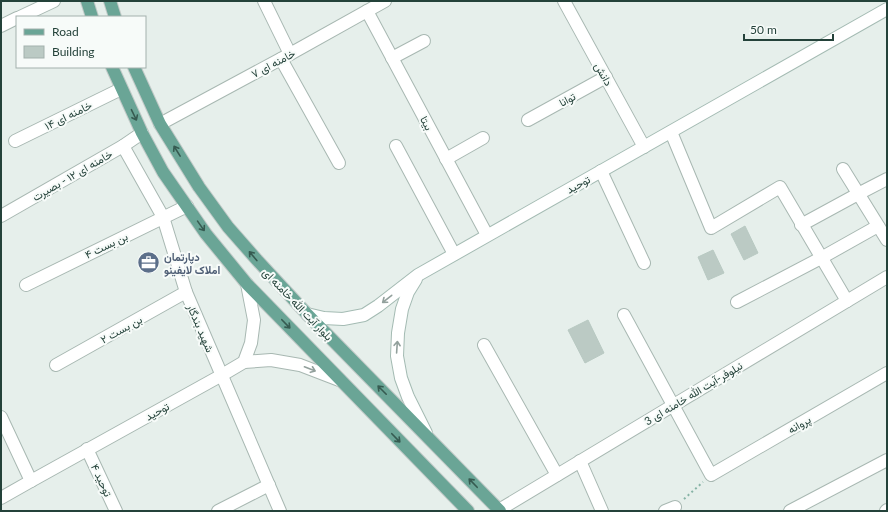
<svg xmlns="http://www.w3.org/2000/svg" width="888" height="512" viewBox="0 0 888 512" font-family="Lato,Vazirmatn,sans-serif">
	<style>
		.building { fill: #bbcac4; stroke: #b8c9c2 }
		.lines { fill: none; stroke-linecap: round; stroke-linejoin: round }
		.minor-casing { stroke: #a8b8b2; stroke-width: 14 }
		.tertiary-casing { stroke: #a8b8b2; stroke-width: 14 }
		.secondary-casing { stroke: #a4bbb3; stroke-width: 14 }
		.primary-casing { stroke: #c2cac8; stroke-width: 14 }
		.path { stroke: #86b3a5; stroke-width: 2; stroke-dasharray: 2 3; stroke-linecap: butt }
		.minor { stroke: #fff; stroke-width: 12 }
		.tertiary { stroke: #fff; stroke-width: 12 }
		.secondary { stroke: #fff; stroke-width: 12 }
		.primary { stroke: #6aa596; stroke-width: 12 }
		.oneway { stroke: #365b51 }
		.oneway2 { stroke: #92a09c }
		.labels { text-anchor: middle; dominant-baseline: central; stroke-width: 4; stroke-linejoin: round; paint-order: stroke }
		.street-label { font-size: 11px; fill: #24423a; stroke: #f7fbf9 }
		.service-label { font-size: 11px; font-weight: bold; fill: #4e5e75; stroke: #f7fbf9; text-anchor: start }
	</style>
	<rect width="100%" height="100%" fill="#e6efeb"/>
	<g class="building">
		<path d="M745,226L758,253L744,260L731,234Z"/>
		<path d="M713,250L724,273L708,280L698,257Z"/>
		<path d="M588,320L604,353L585,363L568,330Z"/>
	</g>
	<g class="lines">
		<defs>
			<g id="minor">
				<path d="M264,1L290,54"/>
				<path d="M564,1L644,147"/>
				<path d="M367,11L487,235"/>
				<path d="M20,17L54,1"/>
				<path d="M1,26L17,18"/>
				<path d="M392,58L424,41"/>
				<path d="M281,59L339,163"/>
				<path d="M528,120L606,77"/>
				<path d="M160,124L290,54L385,1"/>
				<path d="M671,132L711,228L780,187L847,301"/>
				<path d="M15,141L121,89"/>
				<path d="M123,146L163,217L186,292L280,511"/>
				<path d="M396,146L454,254"/>
				<path d="M446,159L483,138"/>
				<path d="M843,169L887,240"/>
				<path d="M601,171L644,263"/>
				<path d="M1,216L123,146L142,133"/>
				<path d="M801,225L858,194L887,179"/>
				<path d="M26,285L187,206"/>
				<path d="M737,302L821,258L878,226"/>
				<path d="M624,315L711,475L887,373"/>
				<path d="M484,345L557,475"/>
				<path d="M56,365L186,292"/>
				<path d="M1,417L31,481"/>
				<path d="M87,449L116,511"/>
				<path d="M580,461L602,511"/>
				<path d="M499,510L887,277"/>
				<path d="M218,511L269,485"/>
				<path d="M665,511L675,507"/>
				<path d="M790,511L887,460"/>
				<path d="M886,511L887,510"/>
			</g>
			<g id="tertiary">
				<path d="M244,362L271,360L300,365L339,380"/>
				<path d="M1,498L31,481L222,375L244,362L251,343L254,320L247,284"/>
			</g>
			<g id="secondary">
				<path d="M416,279L408,292L402,309L398,333L397,356L401,378L408,397L426,433"/>
				<path d="M307,314L324,318L343,319L364,315L378,306L418,275L887,9"/>
			</g>
			<g id="primary">
				<path d="M87,1L92,17"/>
				<path d="M110,1L115,17"/>
				<path d="M112,67L142,133L163,172L206,234L247,284L468,511"/>
				<path d="M134,67L160,124L199,187L228,227L257,260L307,314L500,511"/>
			</g>
		</defs>
		<use href="#minor" class="minor-casing"/>
		<use href="#tertiary" class="tertiary-casing"/>
		<use href="#secondary" class="secondary-casing"/>
		<use href="#primary" class="primary-casing"/>
		<path class="path" d="M684,499L703,482"/>
		<use href="#minor" class="minor"/>
		<use href="#tertiary" class="tertiary"/>
		<use href="#secondary" class="secondary"/>
		<use href="#primary" class="primary"/>
	</g>
	<defs><path id="oneway-shaft" d="M-6 0H5M1.5-3L5.5 0L1.5 3" fill="none" stroke-width="1.6" stroke-linecap="round" stroke-linejoin="round"/></defs>
	<g class="oneway">
		<use href="#oneway-shaft" transform="translate(134 115) rotate(64)"/>
		<use href="#oneway-shaft" transform="translate(177 151) rotate(-122)"/>
		<use href="#oneway-shaft" transform="translate(201 226) rotate(55)"/>
		<use href="#oneway-shaft" transform="translate(253 256) rotate(-130)"/>
		<use href="#oneway-shaft" transform="translate(286 324) rotate(46)"/>
		<use href="#oneway-shaft" transform="translate(382 390) rotate(-135)"/>
		<use href="#oneway-shaft" transform="translate(396 438) rotate(46)"/>
		<use href="#oneway-shaft" transform="translate(473 483) rotate(-134)"/>
	</g>
	<g class="oneway2">
		<use href="#oneway-shaft" transform="translate(387 299) rotate(142)"/>
		<use href="#oneway-shaft" transform="translate(397 347) rotate(-86)"/>
		<use href="#oneway-shaft" transform="translate(310 369) rotate(21)"/>
	</g>
	<defs>
		<symbol id="office-disc" viewBox="-11 -11 22 22"><circle r="9.5" fill="#5c6f8a" stroke="#f7fbf9"/><path d="M-6-3h4V-5.5h4V-3h4V5H-6ZM-1-4.5V-3h2v-1.5ZM-6 0V1H6V0Z" fill="#fff"/></symbol>
	</defs>
	<g fill-rule="evenodd">
		<use href="#office-disc" x="136" y="250" width="25" height="25"/>
	</g>
	<g class="labels">
		<g class="street-label">
			<text transform="translate(273 63) rotate(-28)">خامنه ای ۷</text>
			<text transform="translate(604 74) rotate(61)">دانش</text>
			<text transform="translate(567 99) rotate(-28)">توانا</text>
			<text transform="translate(68 115) rotate(-26)">خامنه ای ۱۴</text>
			<text transform="translate(427 123) rotate(62)">بیتا</text>
			<text transform="translate(72 175) rotate(-30)">خامنه ای ۱۲ - بصیرت</text>
			<text transform="translate(578 184) rotate(-29)">توحید</text>
			<text transform="translate(106 245) rotate(-26)">بن بست ۴</text>
			<text transform="translate(298 304) rotate(46)">بلوار آیت الله خامنه ای</text>
			<text transform="translate(201 328) rotate(67)">شهید بندگار</text>
			<text transform="translate(121 329) rotate(-29)">بن بست ۲</text>
			<text transform="translate(693 393) rotate(-31)">نیلوفر-آیت الله خامنه ای 3</text>
			<text transform="translate(157 411) rotate(-29)">توحید</text>
			<text transform="translate(799 424) rotate(-30)">پروانه</text>
			<text transform="translate(102 480) rotate(65)">توحید ۴</text>
		</g>
		<g class="service-label">
			<text x="164" y="256">دپارتمان<tspan x="164" dy="13">املاک لایفینو</tspan></text>
		</g>
	</g>
	<rect width="888" height="512" fill="none" stroke="#24423a" stroke-width="4"/>
	<rect x="16" y="16" width="130" height="52" fill="#f7fbf9" stroke="#a3b1ad"/>
	<rect x="24" y="29" width="20" height="6" fill="#6aa596" stroke="#a3b1ad"/>
	<text x="52" y="36" font-size="12" fill="#24423a">Road</text>
	<rect x="24" y="46" width="20" height="12" fill="#bbcac4" stroke="#a3b1ad"/>
	<text x="52" y="56" font-size="12" fill="#24423a">Building</text>
	<path d="M744 34v6h89v-6" fill="none" stroke="#24423a" stroke-width="2"/>
	<text x="750" y="34" font-size="12" fill="#24423a" stroke="#f7fbf9" stroke-width="3" paint-order="stroke">50 m</text>
</svg>
